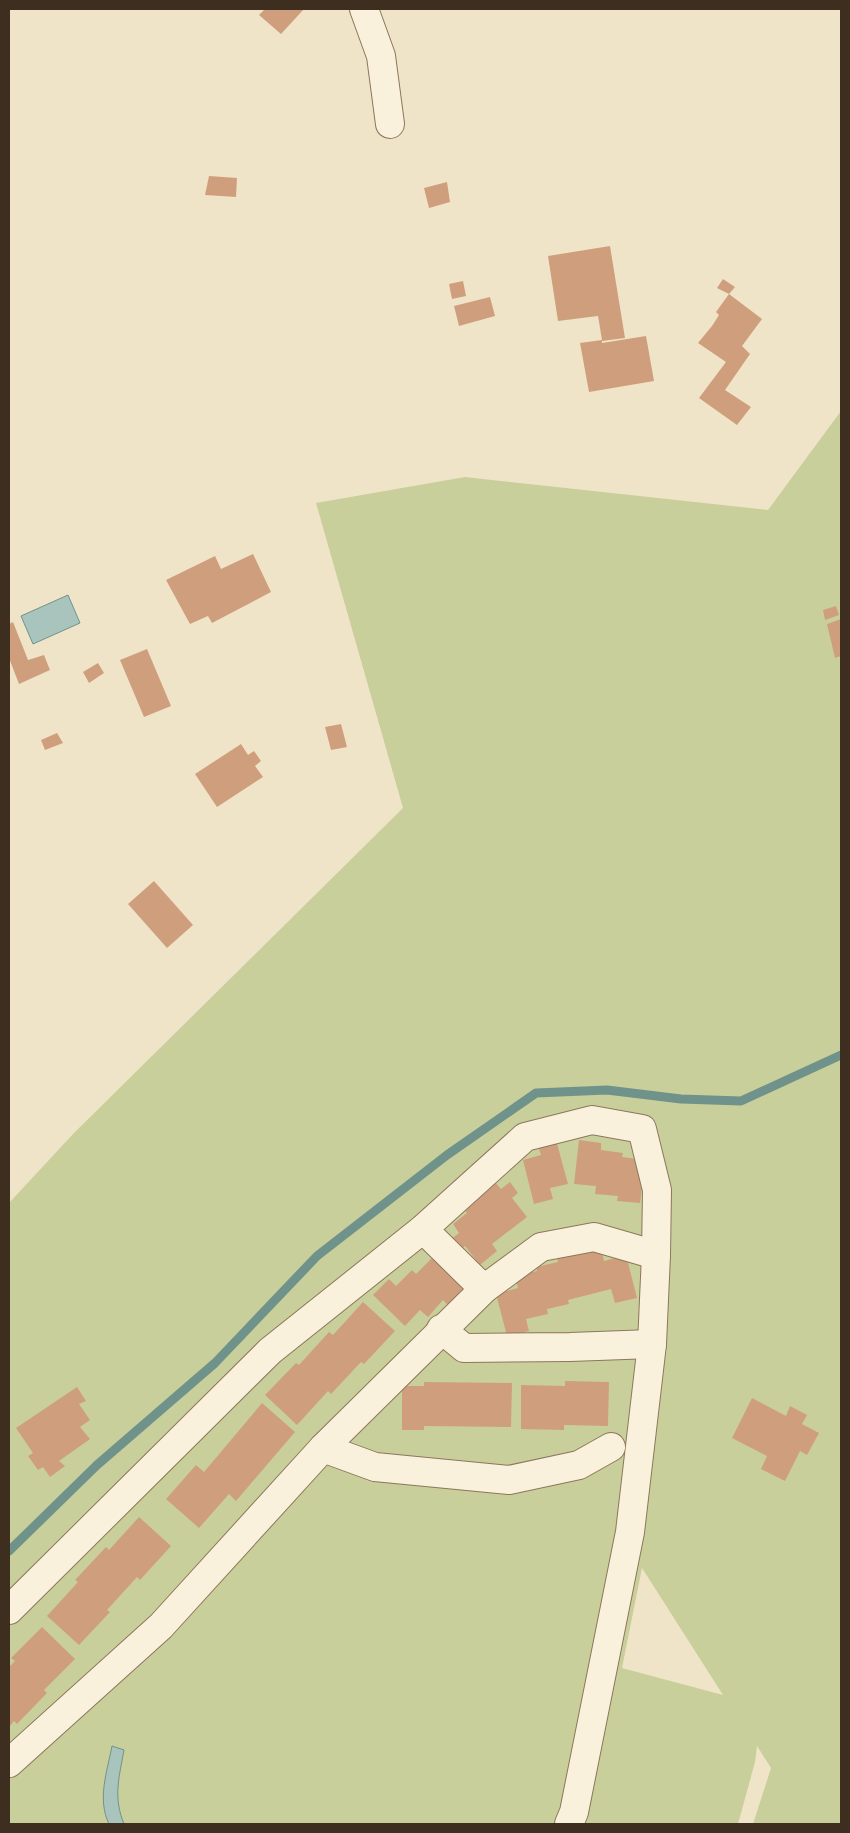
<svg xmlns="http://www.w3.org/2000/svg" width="850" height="1833" viewBox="0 0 850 1833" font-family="'Playfair Display',serif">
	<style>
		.green { fill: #c9cf9b; fill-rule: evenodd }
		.water { fill: #a9c4bc; stroke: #6f938a }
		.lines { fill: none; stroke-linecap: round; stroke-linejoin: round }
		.stream { stroke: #6f938a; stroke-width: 9 }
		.building { fill: #cf9f7d }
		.minor-casing { stroke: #8d765c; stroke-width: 30 }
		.minor { stroke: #faf1dc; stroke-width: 28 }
	</style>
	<rect width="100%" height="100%" fill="#f0e4c8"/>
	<path class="green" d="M841,411V1824H753L771,1768L757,1746L755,1762L738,1824H9V1203L74,1133L403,808L316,503L465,477L768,510ZM642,1568L723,1695L622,1668Z"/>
	<g class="water">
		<path d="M68,595L80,623L33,644L21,616Z"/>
		<path d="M112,1746L124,1750C119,1778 113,1797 124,1824H109C97,1799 107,1772 112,1746Z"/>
	</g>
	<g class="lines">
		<path class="stream" d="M9,1551L97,1465L215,1363L317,1256L447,1155L536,1093L607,1090L681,1099L741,1101L841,1055"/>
	</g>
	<g class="building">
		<path d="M265,9H304L281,34L259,15Z"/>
		<path d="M209,176L237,178L236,197L205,195Z"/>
		<path d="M447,182L450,202L429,208L424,188Z"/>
		<path d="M610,246L625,338L602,341V343L646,336L654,381L589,392L580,343L602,340L598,316L558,321L548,256Z"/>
		<path d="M723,279L735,287L729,294L762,319L742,346L750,354L725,390L751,407L737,425L699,398L726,362L698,343L712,326L719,315L716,312L729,294L717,288Z"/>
		<path d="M463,281L466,296L452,299L449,284Z"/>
		<path d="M490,297L495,316L459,326L454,306Z"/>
		<path d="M253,554L271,592L212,623L208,616L190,624L166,580L215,556L221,569Z"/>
		<path d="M836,606L839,615L825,620L823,610Z"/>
		<path d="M841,619V656L835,658L827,624Z"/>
		<path d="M13,622L28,660L44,655L50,670L19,684L9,658V624Z"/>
		<path d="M147,649L171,706L144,717L120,660Z"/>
		<path d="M98,663L104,673L89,683L83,672Z"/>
		<path d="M341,724L347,747L331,750L325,727Z"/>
		<path d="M57,733L63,743L45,750L41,740Z"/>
		<path d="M241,744L248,755L254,751L261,761L255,766L263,777L217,807L195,774Z"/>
		<path d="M154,881L193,925L167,948L128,904Z"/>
		<path d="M556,1140L568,1184L550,1188L553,1199L534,1204L523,1160L541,1155L538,1145Z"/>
		<path d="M579,1140L601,1143V1150L623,1153L622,1157L645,1160L640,1203L617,1201L618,1196L595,1194L596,1186L574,1184Z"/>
		<path d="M494,1181L501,1189L510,1182L518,1193L512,1198L527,1217L492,1244L497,1251L480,1265L465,1246L458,1251L450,1240L459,1233L453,1224L467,1213L462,1207Z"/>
		<path d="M601,1247L604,1261L626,1255L637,1298L615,1303L611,1289L568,1300L569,1304L547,1309L548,1314L526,1319L529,1331L507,1336L496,1294L518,1288L515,1276L537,1271L536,1267L558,1262L557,1258Z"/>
		<path d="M432,1258L463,1289L448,1305L443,1300L428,1317L420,1310L405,1326L373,1295L389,1279L396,1286L412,1270L416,1274Z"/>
		<path d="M363,1302L395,1331L364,1364L361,1362L331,1394L328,1391L297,1425L265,1395L296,1363L299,1365L329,1332L333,1335Z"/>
		<path d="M565,1381L609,1382L608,1426L564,1425V1430L521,1429V1385L565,1386Z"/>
		<path d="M424,1382L512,1383L511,1427L424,1426V1430H402V1386H424Z"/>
		<path d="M77,1387L86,1401L79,1404L90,1420L80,1427L90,1439L59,1461L65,1466L50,1477L43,1467L38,1470L28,1456L33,1453L16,1428Z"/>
		<path d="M752,1398L786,1416L790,1406L807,1415L802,1424L819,1433L807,1455L800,1451L785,1481L761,1469L767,1456L732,1438Z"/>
		<path d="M262,1403L295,1432L236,1501L229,1494L199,1528L166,1499L196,1465L204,1472Z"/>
		<path d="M139,1517L171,1546L140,1580L137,1577L107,1610L110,1612L79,1645L47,1616L78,1582L75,1580L106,1547L109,1550Z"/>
		<path d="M42,1627L75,1659L44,1690L47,1693L17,1724L14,1721L9,1727V1667L15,1661L11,1658Z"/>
	</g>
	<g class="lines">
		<defs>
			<g id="minor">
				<path d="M364,9L381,56L390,124"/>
				<path d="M423,1229L525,1137L592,1120L642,1129L657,1190L656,1255"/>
				<path d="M441,1329L464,1348L570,1347L652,1344"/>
				<path d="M323,1448L375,1467L509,1480L579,1465L611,1447"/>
				<path d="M9,1610L270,1351L423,1229L484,1289"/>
				<path d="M9,1763L161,1626L323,1448L484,1289L541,1247L594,1237L656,1255L652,1344L630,1532L574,1812L569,1824"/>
			</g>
		</defs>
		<use href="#minor" class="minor-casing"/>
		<use href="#minor" class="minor"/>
	</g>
	<rect width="850" height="1833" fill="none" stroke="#3d2e20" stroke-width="20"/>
</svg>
